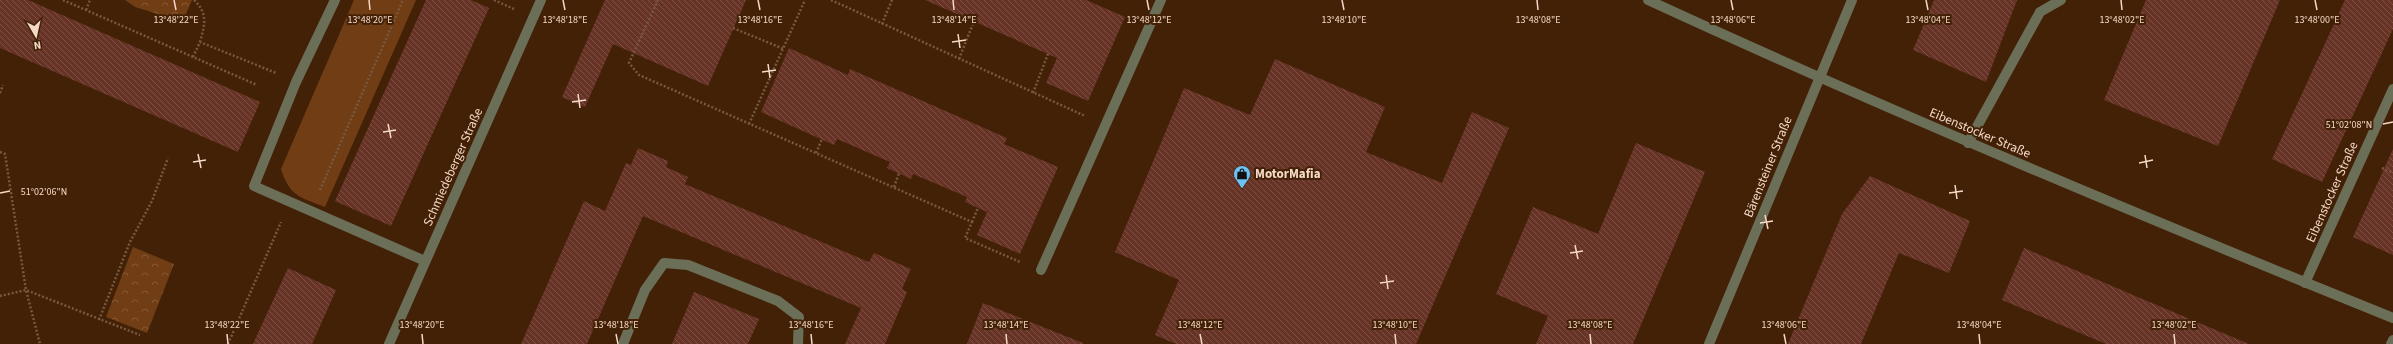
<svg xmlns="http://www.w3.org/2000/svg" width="2393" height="344" viewBox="0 0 2393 344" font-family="'Source Sans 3',sans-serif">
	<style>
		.green { fill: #713d14 }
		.forest { fill: url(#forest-crowns) }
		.building { fill: url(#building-back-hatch) }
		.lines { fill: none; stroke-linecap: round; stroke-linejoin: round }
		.path { stroke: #785940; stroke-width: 2.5; stroke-dasharray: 2 2; stroke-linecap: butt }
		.minor { stroke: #6b6f58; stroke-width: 10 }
		.ticks { fill: none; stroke: #f5d9c7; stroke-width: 1.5 }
		.labels { text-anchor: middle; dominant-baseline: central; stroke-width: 4; stroke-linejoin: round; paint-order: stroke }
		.street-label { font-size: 13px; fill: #f5d9c7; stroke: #422106 }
		.poi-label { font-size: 13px; font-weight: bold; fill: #f5d9c7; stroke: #422106; text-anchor: start }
		.ticks-label { font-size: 10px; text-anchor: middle; fill: #f5d9c7; stroke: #422106; stroke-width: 4; stroke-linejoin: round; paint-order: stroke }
	</style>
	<defs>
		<pattern id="forest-crowns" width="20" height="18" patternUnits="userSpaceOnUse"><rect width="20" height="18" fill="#713d14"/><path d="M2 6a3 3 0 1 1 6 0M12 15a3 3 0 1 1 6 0" fill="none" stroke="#865835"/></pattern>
		<pattern id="building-back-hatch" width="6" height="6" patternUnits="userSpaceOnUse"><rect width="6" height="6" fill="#673326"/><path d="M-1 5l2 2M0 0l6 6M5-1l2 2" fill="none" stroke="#7d5044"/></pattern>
	</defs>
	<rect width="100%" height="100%" fill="#422106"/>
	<path class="green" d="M354,0H416L325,207C300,197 290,197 281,169Z"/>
	<g class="forest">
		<path d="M125,0H192L185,16L177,20L135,7Z"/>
		<path d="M133,247L174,264L147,333L106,317Z"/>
	</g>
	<g class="building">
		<path d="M0,0H28L260,102L238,152L0,48Z"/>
		<path d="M426,0H471L489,8L391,226L335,201Z"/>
		<path d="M605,0H746L708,86L613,44L585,107L562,97Z"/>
		<path d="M925,0H1086L1125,17L1088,101L1046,83L1057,58Z"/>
		<path d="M1934,0H2017L1986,82L1913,50Z"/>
		<path d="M2146,0H2280L2218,146L2104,100Z"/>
		<path d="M2345,0H2393V29L2322,182L2272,159Z"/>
		<path d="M789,48L848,75L850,69L1007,138L1004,144L1058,167L1020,254L977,235L987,212L965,202L967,197L913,174L911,179L887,168L890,162L837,139L834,145L761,112Z"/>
		<path d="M1275,59L1385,107L1366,152L1442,183L1472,112L1509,128L1416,344H1176L1155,335L1179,280L1115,252L1184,88L1250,115Z"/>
		<path d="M1636,143L1705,172L1633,344H1536L1548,316L1496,294L1533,207L1598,234Z"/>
		<path d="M638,148L668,161L666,167L688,177L685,184L869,262L874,253L911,269L902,289L907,292L885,344H845L861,308L643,216L587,344H521L584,201L605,211L626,163L631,165Z"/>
		<path d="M2393,149V255L2353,237Z"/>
		<path d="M1870,176L1970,221L1949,273L1899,253L1861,344H1788L1842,214Z"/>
		<path d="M2024,248L2133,295L2249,344H2106L2002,300Z"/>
		<path d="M288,268L336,290L321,324L312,344H253Z"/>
		<path d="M694,292L759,319L748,344H672Z"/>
		<path d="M983,303L1083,343V344H967Z"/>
	</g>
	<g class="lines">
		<g class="path">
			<path d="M63,0L257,85"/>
			<path d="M194,0C208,13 205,25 200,42"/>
			<path d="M494,0L514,9"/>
			<path d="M658,0L629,63L639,75L972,222L965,238L1020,262"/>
			<path d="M831,0L1085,116"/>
			<path d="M86,10L90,0"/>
			<path d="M882,24L892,0"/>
			<path d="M733,28L784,49"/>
			<path d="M193,57L200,42L276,73"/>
			<path d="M959,59L974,21"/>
			<path d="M0,93L3,85"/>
			<path d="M1033,93L1048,54"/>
			<path d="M749,124L805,0"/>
			<path d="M0,152L5,154L26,290L40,344"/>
			<path d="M816,153L822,139"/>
			<path d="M2382,168L2393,173"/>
			<path d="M894,187L899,173"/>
			<path d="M320,190L403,0"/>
			<path d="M972,222L978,208"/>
			<path d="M0,296L26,290L140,335"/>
			<path d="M99,320L130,242L152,201L168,158"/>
			<path d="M228,344L281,222"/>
		</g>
		<g class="minor">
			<path d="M335,0L296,82L254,186L425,261"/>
			<path d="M1648,0C1893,113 2143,217 2393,318"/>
			<path d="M1968,143L2040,12L2061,0"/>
			<path d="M1041,270L1161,0"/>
			<path d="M2305,283L2393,89"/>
			<path d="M389,344L541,0"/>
			<path d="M623,344L645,290L664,263L688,265L778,301L799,317L798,344"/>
			<path d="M1709,344L1852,0"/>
			<path d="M2391,344L2393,340"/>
		</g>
	</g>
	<path class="ticks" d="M174,0L176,10M369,0L370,10M563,0L565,10M758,0L760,10M953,0L954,10M1147,0L1149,10M1342,0L1344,10M1537,0L1538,10M1731,0L1733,10M1926,0L1928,10M2121,0L2122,10M2315,0L2317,10M958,34L960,48M952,42L966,40M768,64L770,78M762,72L776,70M578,94L580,108M572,102L586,100M388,124L391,138M2383,124L2393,122M383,132L396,130M198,154L201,168M2145,155L2147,168M193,162L206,160M2139,163L2153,160M1955,185L1957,199M0,193L10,191M1949,193L1963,191M1765,215L1768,229M1760,223L1773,221M1575,245L1578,259M1570,253L1583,251M1386,275L1388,289M1380,283L1394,281M227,334L228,344M422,334L423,344M616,334L618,344M811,334L812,344M1006,334L1007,344M1200,334L1202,344M1395,334L1396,344M1590,334L1591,344M1784,334L1786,344M1979,334L1980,344M2174,334L2175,344"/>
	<defs>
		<symbol id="shop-pin" viewBox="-11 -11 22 30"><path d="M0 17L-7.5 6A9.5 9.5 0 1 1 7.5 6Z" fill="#6dc2f3" stroke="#422106"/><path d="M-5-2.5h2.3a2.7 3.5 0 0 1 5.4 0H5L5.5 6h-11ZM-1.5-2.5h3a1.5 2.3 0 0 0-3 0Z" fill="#111"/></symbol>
	</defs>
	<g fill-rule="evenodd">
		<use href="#shop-pin" x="1232" y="164" width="20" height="27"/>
	</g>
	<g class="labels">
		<g class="street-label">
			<text transform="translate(1980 133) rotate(23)">Eibenstocker Straße</text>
			<text transform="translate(453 167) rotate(-66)">Schmiedeberger Straße</text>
			<text transform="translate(1768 167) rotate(-68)">Bärensteiner Straße</text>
			<text transform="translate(2332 192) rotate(-66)">Eibenstocker Straße</text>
		</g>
		<g class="poi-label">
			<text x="1255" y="174">MotorMafia</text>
		</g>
	</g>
	<g class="ticks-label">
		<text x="176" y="23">13°48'22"E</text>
		<text x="370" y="23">13°48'20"E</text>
		<text x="565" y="23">13°48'18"E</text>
		<text x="760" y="23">13°48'16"E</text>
		<text x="954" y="23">13°48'14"E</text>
		<text x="1149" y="23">13°48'12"E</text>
		<text x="1344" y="23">13°48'10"E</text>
		<text x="1538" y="23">13°48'08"E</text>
		<text x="1733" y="23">13°48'06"E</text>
		<text x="2317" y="23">13°48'00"E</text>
		<text x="1928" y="23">13°48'04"E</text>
		<text x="2122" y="23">13°48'02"E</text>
		<text x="2349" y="128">51°02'08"N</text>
		<text x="44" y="195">51°02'06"N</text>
		<text x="227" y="328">13°48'22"E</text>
		<text x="422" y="328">13°48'20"E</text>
		<text x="616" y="328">13°48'18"E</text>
		<text x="811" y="328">13°48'16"E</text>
		<text x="1006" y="328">13°48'14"E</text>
		<text x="1200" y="328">13°48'12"E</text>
		<text x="1395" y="328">13°48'10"E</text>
		<text x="1590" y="328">13°48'08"E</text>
		<text x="1784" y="328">13°48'06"E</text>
		<text x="1979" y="328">13°48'04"E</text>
		<text x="2174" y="328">13°48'02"E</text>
	</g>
	<g transform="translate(36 36) rotate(171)" stroke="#422106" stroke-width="3" paint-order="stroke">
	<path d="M0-3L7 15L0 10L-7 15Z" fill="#f5d9c7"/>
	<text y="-6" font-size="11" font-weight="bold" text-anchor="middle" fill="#f5d9c7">N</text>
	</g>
</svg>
